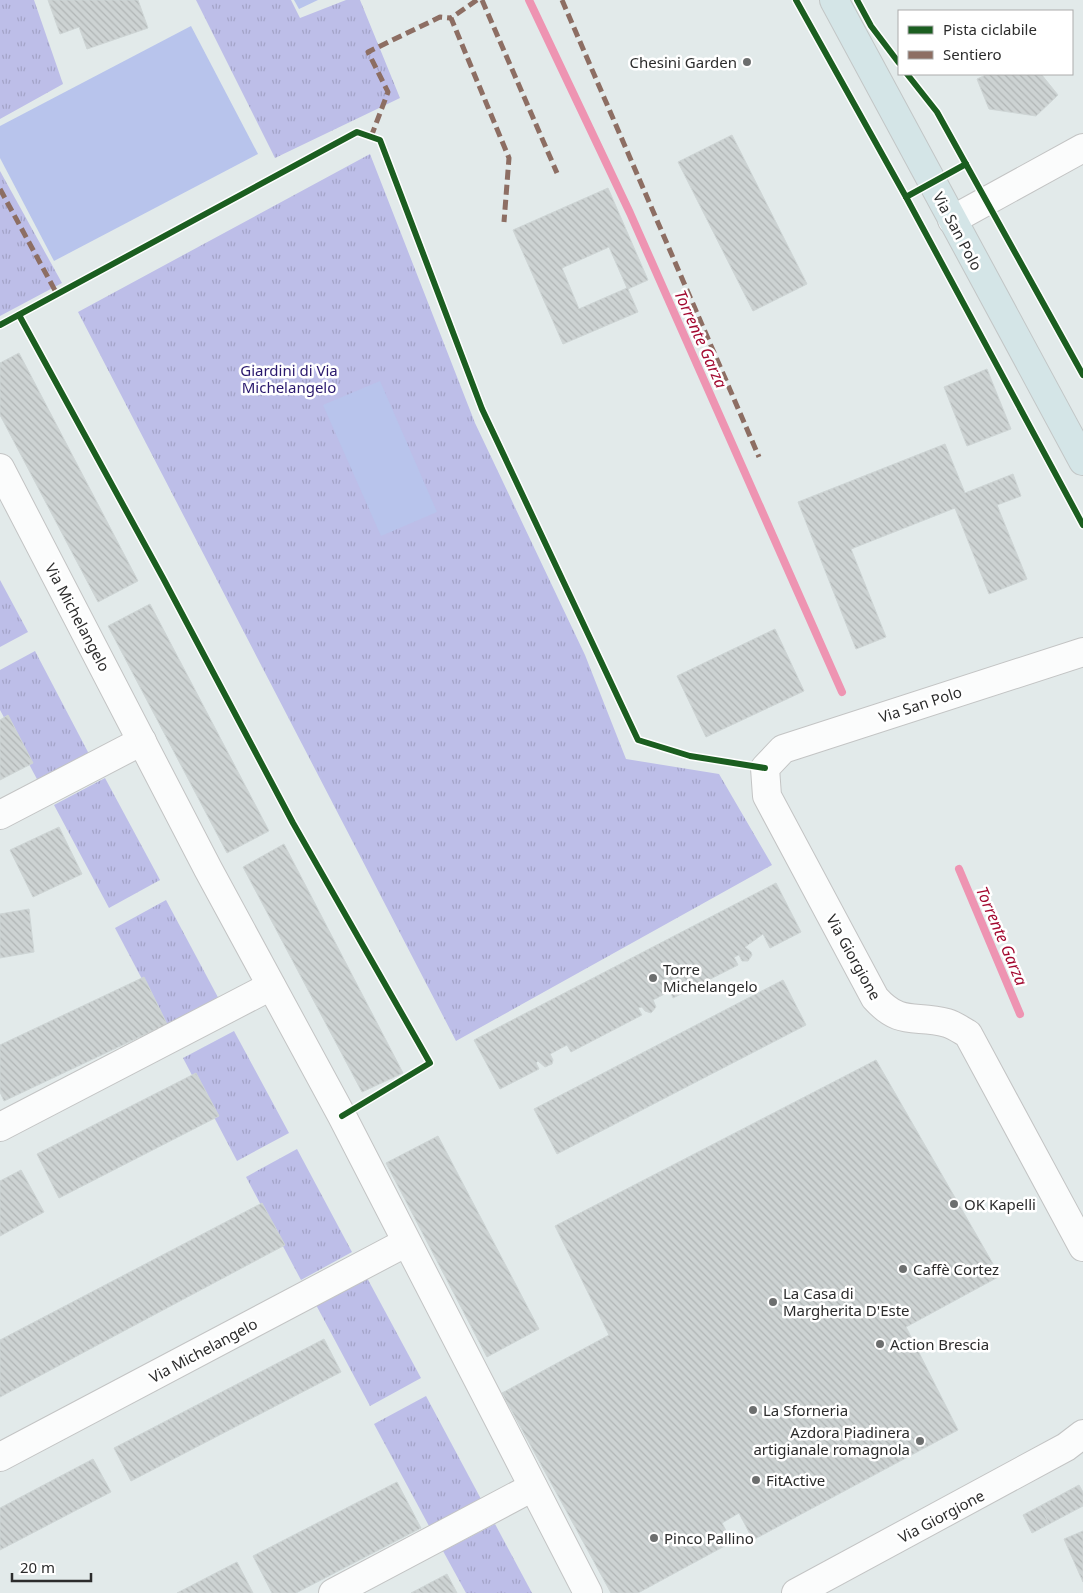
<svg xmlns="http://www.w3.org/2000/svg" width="1083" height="1593" viewBox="0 0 1083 1593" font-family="'Noto Sans',sans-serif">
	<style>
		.grass { fill: url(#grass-tufts) }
		.pitch { fill: #b8c4ec }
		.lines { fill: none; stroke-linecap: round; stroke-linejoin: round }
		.stream { stroke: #ee94b2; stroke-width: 8 }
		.building { fill: url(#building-back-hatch); stroke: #ced5d5; fill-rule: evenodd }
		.minor-casing { stroke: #c3c4c4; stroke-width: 30 }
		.major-casing { stroke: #c2c6c6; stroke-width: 30 }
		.minor { stroke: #fbfcfc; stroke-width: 28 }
		.major { stroke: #d4e5e7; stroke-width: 28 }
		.quiet { stroke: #8d6e63; stroke-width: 5; stroke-dasharray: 10 5; stroke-linecap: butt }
		.cycleway-casing { stroke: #fff; stroke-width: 9 }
		.cycleway { stroke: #1b5e20; stroke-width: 6 }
		.poi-dot { fill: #6c6e6e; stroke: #fff; stroke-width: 2 }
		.labels { text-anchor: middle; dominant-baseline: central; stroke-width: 5; stroke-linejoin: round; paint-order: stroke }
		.poi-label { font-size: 15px; fill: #2c2c2c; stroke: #fff; text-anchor: start }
		.street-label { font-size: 15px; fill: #2c2c2c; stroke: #fff }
		.park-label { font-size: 15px; fill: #29186d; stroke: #fff }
		.water-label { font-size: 16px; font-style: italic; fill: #a30930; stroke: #fff }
	</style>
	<defs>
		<pattern id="grass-tufts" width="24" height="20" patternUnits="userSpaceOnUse" patternTransform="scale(1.25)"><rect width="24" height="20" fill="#bdbee8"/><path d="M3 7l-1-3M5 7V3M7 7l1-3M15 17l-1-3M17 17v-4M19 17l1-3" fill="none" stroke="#a3a3c7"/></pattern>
		<pattern id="building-back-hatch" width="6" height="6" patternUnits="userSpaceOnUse" patternTransform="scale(1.25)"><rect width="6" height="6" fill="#cdd3d3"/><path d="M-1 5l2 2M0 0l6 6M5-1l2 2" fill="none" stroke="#b0b5b5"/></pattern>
	</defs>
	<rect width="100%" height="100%" fill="#e2eaea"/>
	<g class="grass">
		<path d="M0,0H34L63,84L0,119Z"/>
		<path d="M196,0H291L300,18L346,0H360L400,98L275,158Z"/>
		<path d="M370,154L475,423L585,655L626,759L719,774L772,865L456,1041L78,312Z"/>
		<path d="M0,171L62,283L0,316Z"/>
		<path d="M0,580L28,632L0,647Z"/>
		<path d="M35,651L89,754L38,781L0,710V670Z"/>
		<path d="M105,778L160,880L109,908L54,805Z"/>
		<path d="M166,900L221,1003L169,1030L115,928Z"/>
		<path d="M234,1031L289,1133L237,1161L183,1058Z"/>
		<path d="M297,1149L352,1252L301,1280L246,1177Z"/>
		<path d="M366,1276L421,1378L370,1406L315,1303Z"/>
		<path d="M426,1396L481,1499L429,1526L374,1424Z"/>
		<path d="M495,1524L532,1593H466L443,1551Z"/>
	</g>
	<g class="pitch">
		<path d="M294,0H318L299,9Z"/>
		<path d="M191,26L258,154L54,261L0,158V126Z"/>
		<path d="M380,381L437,512L381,536L323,405Z"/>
	</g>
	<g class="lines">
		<g class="stream">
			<path d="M529,0L630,213L842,692"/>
			<path d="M959,869L1020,1014"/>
		</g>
	</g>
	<g class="building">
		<path d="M48,0H138L148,28L87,49L79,27L60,34Z"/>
		<path d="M988,74H1041L1058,95L1036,116L989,109L977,79Z"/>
		<path d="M732,135L807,284L753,311L678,162Z"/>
		<path d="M608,188L648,280L628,289L638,312L563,344L513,230ZM609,247L627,288L579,309L562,268Z"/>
		<path d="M19,353L138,581L98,602L0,415V363Z"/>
		<path d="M987,369L1011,429L967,446L944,387Z"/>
		<path d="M945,444L965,493L1013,474L1021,496L997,505L1027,579L989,594L955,508L851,549L886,637L856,649L798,502Z"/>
		<path d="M150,604L269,831L227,853L108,626Z"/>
		<path d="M775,629L804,691L706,737L677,676Z"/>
		<path d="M8,715L33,763L0,780V720Z"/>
		<path d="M59,827L82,874L33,897L10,850Z"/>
		<path d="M284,844L403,1073L362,1092L243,867Z"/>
		<path d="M776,883L801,932L770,948L763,934L745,947L751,952L752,955L748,961H742L739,955L734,957L738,965L673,998L670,991L653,1000L656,1007L651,1013L645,1011L642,1007L638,1008L642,1015L571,1052L567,1045L550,1054L553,1060L552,1064L545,1067L538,1061L536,1063L539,1069L500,1089L474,1040Z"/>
		<path d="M29,909L34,952L0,958V914Z"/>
		<path d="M144,977L167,1024L4,1101L0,1092V1045Z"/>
		<path d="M783,980L806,1025L557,1154L534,1109Z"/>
		<path d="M876,1060L1000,1276L906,1327L958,1430L753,1540L739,1513L722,1523L732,1542L638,1593H611L502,1393L609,1335L555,1226Z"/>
		<path d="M196,1073L219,1116L59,1198L37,1154Z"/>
		<path d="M438,1136L539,1329L487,1357L386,1163Z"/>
		<path d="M21,1170L44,1212L0,1236V1181Z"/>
		<path d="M262,1203L285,1245L0,1397V1340Z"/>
		<path d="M324,1339L341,1372L131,1481L114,1448Z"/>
		<path d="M93,1459L111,1492L0,1550V1508Z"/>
		<path d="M397,1482L421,1528L296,1593H272L253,1556Z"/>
		<path d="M1079,1485L1083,1492V1506L1049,1524L1040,1506Z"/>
		<path d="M1040,1506L1049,1524L1032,1533L1023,1515Z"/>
		<path d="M1083,1531V1582L1064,1539Z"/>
		<path d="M237,1562L253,1593H177Z"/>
		<path d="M447,1574L457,1593H411Z"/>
	</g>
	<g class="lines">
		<defs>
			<g id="minor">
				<path d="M952,220L1083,148"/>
				<path d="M0,468L208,869L342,1116L588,1593"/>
				<path d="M1083,652L783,749L765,768L767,796L875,998C901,1027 915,1014 947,1023C954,1025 961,1030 968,1034L1083,1247"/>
				<path d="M0,815L142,741"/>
				<path d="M0,1127L271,986"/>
				<path d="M0,1457L405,1243"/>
				<path d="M333,1593L533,1487"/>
				<path d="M796,1593L1066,1447L1083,1434"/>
			</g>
			<path id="major" d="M834,0L1083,461"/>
		</defs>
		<use href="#minor" class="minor-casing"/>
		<use href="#major" class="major-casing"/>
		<use href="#minor" class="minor"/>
		<use href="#major" class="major"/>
		<g class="quiet">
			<path d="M477,0L451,18L509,158L504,222"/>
			<path d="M482,0L557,173"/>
			<path d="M562,0L759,457"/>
			<path d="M371,137L388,92L368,52L440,17L451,18"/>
			<path d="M0,189L57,294"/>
		</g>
		<defs>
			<g id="cycleway">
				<path d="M796,0L906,197L1083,525"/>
				<path d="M857,0L871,26L899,63"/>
				<path d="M907,74L937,112L1083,375"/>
				<path d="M906,197L966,164"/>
				<path d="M19,315L163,578L293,823L430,1063L342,1116"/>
				<path d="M0,325L357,132L380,140L482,409L638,740L690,756L765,768"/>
			</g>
		</defs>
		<use href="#cycleway" class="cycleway-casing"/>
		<use href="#cycleway" class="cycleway"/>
	</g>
	<g class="poi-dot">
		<circle cx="747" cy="62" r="5"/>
		<circle cx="653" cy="978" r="5"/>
		<circle cx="954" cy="1204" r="5"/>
		<circle cx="903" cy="1269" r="5"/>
		<circle cx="773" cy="1302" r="5"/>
		<circle cx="880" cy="1344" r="5"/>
		<circle cx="753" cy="1410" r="5"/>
		<circle cx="920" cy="1441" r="5"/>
		<circle cx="756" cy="1480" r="5"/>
		<circle cx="654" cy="1538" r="5"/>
	</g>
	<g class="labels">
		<g class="poi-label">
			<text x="737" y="62" text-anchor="end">Chesini Garden</text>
			<text x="663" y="969">Torre<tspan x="663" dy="17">Michelangelo</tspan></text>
			<text x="964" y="1204">OK Kapelli</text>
			<text x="913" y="1269">Caffè Cortez</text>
			<text x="783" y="1293">La Casa di<tspan x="783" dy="17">Margherita D'Este</tspan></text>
			<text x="890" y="1344">Action Brescia</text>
			<text x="763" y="1410">La Sforneria</text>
			<text x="910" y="1432" text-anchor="end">Azdora Piadinera<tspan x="910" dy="17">artigianale romagnola</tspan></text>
			<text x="766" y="1480">FitActive</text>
			<text x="664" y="1538">Pinco Pallino</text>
		</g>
		<g class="street-label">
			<text transform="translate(958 231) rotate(62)">Via San Polo</text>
			<text transform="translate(78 617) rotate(62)">Via Michelangelo</text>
			<text transform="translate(920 704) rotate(-18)">Via San Polo</text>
			<text transform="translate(854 957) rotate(61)">Via Giorgione</text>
			<text transform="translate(203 1350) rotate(-28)">Via Michelangelo</text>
			<text transform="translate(941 1516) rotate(-28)">Via Giorgione</text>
		</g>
		<g class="park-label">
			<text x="289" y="370">Giardini di Via<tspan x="289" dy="17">Michelangelo</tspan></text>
		</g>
		<g class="water-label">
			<text transform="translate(701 339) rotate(66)">Torrente Garza</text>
			<text transform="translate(1002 936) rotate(67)">Torrente Garza</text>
		</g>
	</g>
	<rect x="898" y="10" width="175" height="65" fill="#ffffff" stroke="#ababab"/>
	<rect x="908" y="26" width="25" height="8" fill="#1b5e20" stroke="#ababab"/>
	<text x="943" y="35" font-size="15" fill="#2c2c2c">Pista ciclabile</text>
	<rect x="908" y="51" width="25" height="8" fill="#8d6e63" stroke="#ababab"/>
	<text x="943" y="60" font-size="15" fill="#2c2c2c">Sentiero</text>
	<path d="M12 1573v8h79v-8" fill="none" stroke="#2c2c2c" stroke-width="2.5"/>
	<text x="20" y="1573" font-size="15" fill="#2c2c2c" stroke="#ffffff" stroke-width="4" paint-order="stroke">20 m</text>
</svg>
